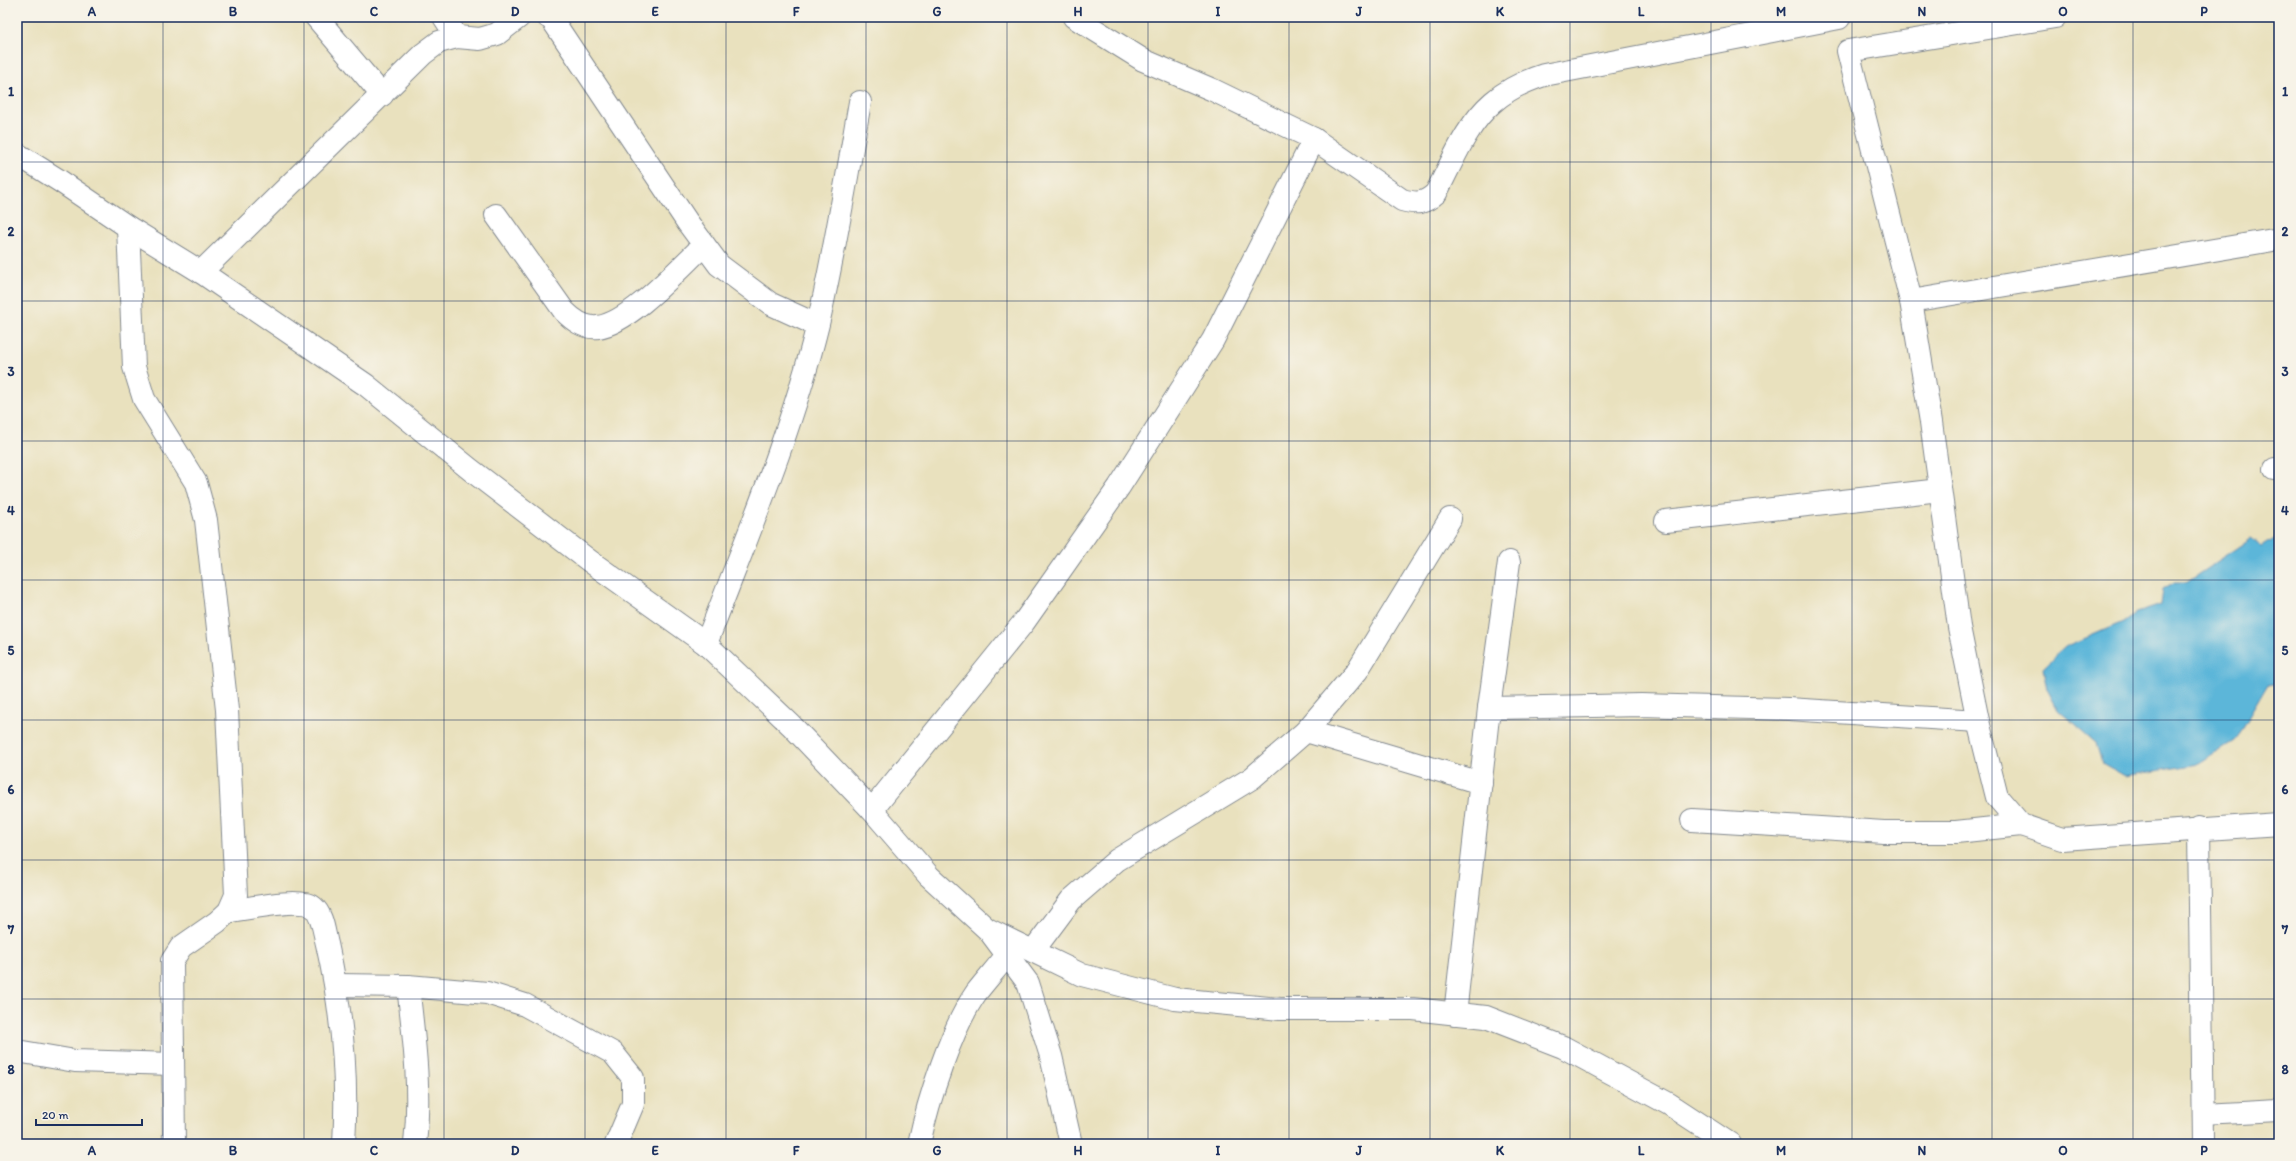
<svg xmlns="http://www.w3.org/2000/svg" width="2296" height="1161" viewBox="0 0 2296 1161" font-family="Itim,sans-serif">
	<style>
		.water { fill: #5bb6d9; stroke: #3b729c }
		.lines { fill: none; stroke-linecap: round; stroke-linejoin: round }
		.minor-casing { stroke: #82888e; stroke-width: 24 }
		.minor { stroke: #fff; stroke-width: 22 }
		.grid { fill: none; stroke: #1b2f5e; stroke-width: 1; stroke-opacity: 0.55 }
		.neatline { fill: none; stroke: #1b2f5e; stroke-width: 1.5 }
		.grid-label { font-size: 13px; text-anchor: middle; font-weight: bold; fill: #1b2f5e }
	</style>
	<rect width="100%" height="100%" fill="#f7f3e8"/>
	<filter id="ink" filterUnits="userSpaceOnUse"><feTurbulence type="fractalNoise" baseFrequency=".025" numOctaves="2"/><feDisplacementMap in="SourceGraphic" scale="8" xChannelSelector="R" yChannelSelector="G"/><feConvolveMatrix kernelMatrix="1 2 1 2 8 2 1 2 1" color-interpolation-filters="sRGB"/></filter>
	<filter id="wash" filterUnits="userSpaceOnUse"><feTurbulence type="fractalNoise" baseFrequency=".012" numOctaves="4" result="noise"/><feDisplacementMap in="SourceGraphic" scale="16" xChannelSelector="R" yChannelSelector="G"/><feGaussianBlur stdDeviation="0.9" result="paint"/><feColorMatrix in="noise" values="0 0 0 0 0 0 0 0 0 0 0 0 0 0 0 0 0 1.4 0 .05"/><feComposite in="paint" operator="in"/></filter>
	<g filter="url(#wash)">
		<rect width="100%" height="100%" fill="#e9e1be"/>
		<path class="water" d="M2279,536V685L2268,684L2234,742L2198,764L2125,776L2102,763L2096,743L2058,710L2047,689L2043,668L2065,647L2123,622L2137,612L2161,604L2163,589L2173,583H2185L2251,539L2262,547Z"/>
	</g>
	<g filter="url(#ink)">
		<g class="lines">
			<defs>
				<g id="minor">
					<path d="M316,17L382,95"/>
					<path d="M444,17L457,37"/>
					<path d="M548,17L551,18L688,223L719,265L771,304L817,325"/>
					<path d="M1074,17L1143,60L1213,90L1314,139L1402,200C1417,204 1424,204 1436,193C1452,163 1466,125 1493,102C1508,89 1525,81 1544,75L1839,18"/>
					<path d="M2055,17L1848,51L1911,301L1931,422L1959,627L1978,721L1997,797L2021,825L2062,839L2279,824"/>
					<path d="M17,154L60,181L128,227L201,272L366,385L471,470L591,562L706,644L791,725L872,810L929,876L987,929L1082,975L1175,999L1280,1009H1413L1486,1017L1563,1047L1669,1104L1730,1144"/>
					<path d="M496,215L564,311C573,320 584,329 598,327C630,323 680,267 704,245"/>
					<path d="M128,227L134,367L144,399L196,483L206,520L227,710L236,895L229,911L217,922L181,947L172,961L174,1144"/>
					<path d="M201,272L423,54L439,42L457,37L480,39L497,34L519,17"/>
					<path d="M1911,301L2279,239"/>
					<path d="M2275,469H2279"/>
					<path d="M1666,521L1940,490"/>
					<path d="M706,644C746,539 791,434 818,324C835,251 847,176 860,102"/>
					<path d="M1489,708L1641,705L1788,709L1978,721"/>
					<path d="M1306,731L1481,783"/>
					<path d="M872,810L1024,622L1119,487L1213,340L1314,139"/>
					<path d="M1692,820L1884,832H1956L2021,825"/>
					<path d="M2199,828L2203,1144"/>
					<path d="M229,911C246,909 301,897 313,907C323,915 324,933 327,944C342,1010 348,1077 344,1144"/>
					<path d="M990,932L1028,983L1051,1056L1071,1144"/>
					<path d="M1033,951L1071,900L1117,860L1252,778L1306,731L1357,671L1450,519"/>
					<path d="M337,985L408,986L487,993L525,1005L613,1053L633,1078V1104L616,1144"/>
					<path d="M408,986C414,1039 421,1090 415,1144"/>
					<path d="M1455,1014L1489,708L1509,562"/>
					<path d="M17,1051L75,1061L173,1064"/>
					<path d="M2203,1115L2279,1111"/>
					<path d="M919,1144C928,1101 951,1029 976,993C986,980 997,968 1007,955"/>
				</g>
			</defs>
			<use href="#minor" class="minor-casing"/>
			<use href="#minor" class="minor"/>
		</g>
	</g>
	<path class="grid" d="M163,17V1144M304,17V1144M444,17V1144M585,17V1144M726,17V1144M866,17V1144M1007,17V1144M1148,17V1144M1289,17V1144M1430,17V1144M1570,17V1144M1711,17V1144M1852,17V1144M1992,17V1144M2133,17V1144M17,162H2279M17,301H2279M17,441H2279M17,580H2279M17,720H2279M17,860H2279M17,999H2279"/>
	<rect width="2296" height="1161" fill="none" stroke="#f7f3e8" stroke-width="44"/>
	<path d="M36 1119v6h106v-6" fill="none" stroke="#1b2f5e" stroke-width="2"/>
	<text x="42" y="1119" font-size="12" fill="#1b2f5e" stroke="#f7f3e8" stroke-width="3" paint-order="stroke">20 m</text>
	<rect x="22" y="22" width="2252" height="1117" class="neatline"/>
	<g class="grid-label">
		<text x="92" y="16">A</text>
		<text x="233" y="16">B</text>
		<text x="374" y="16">C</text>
		<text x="515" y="16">D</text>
		<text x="655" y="16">E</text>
		<text x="796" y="16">F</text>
		<text x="937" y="16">G</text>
		<text x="1078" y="16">H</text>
		<text x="1218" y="16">I</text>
		<text x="1359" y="16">J</text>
		<text x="1500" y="16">K</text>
		<text x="1641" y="16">L</text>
		<text x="1781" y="16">M</text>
		<text x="1922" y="16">N</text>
		<text x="2063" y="16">O</text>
		<text x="2204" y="16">P</text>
		<text x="11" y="96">1</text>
		<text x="2285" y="96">1</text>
		<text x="11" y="236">2</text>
		<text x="2285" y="236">2</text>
		<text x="11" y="376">3</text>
		<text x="2285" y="376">3</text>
		<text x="11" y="515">4</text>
		<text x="2285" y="515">4</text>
		<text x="11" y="655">5</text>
		<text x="2285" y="655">5</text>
		<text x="11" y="794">6</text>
		<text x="2285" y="794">6</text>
		<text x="11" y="934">7</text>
		<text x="2285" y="934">7</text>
		<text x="11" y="1074">8</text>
		<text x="2285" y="1074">8</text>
		<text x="92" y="1155">A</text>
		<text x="233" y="1155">B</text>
		<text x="374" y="1155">C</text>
		<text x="515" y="1155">D</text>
		<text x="655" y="1155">E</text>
		<text x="796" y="1155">F</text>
		<text x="937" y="1155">G</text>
		<text x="1078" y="1155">H</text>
		<text x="1218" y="1155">I</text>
		<text x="1359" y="1155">J</text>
		<text x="1500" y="1155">K</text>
		<text x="1641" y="1155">L</text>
		<text x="1781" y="1155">M</text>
		<text x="1922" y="1155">N</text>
		<text x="2063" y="1155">O</text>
		<text x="2204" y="1155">P</text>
	</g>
</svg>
